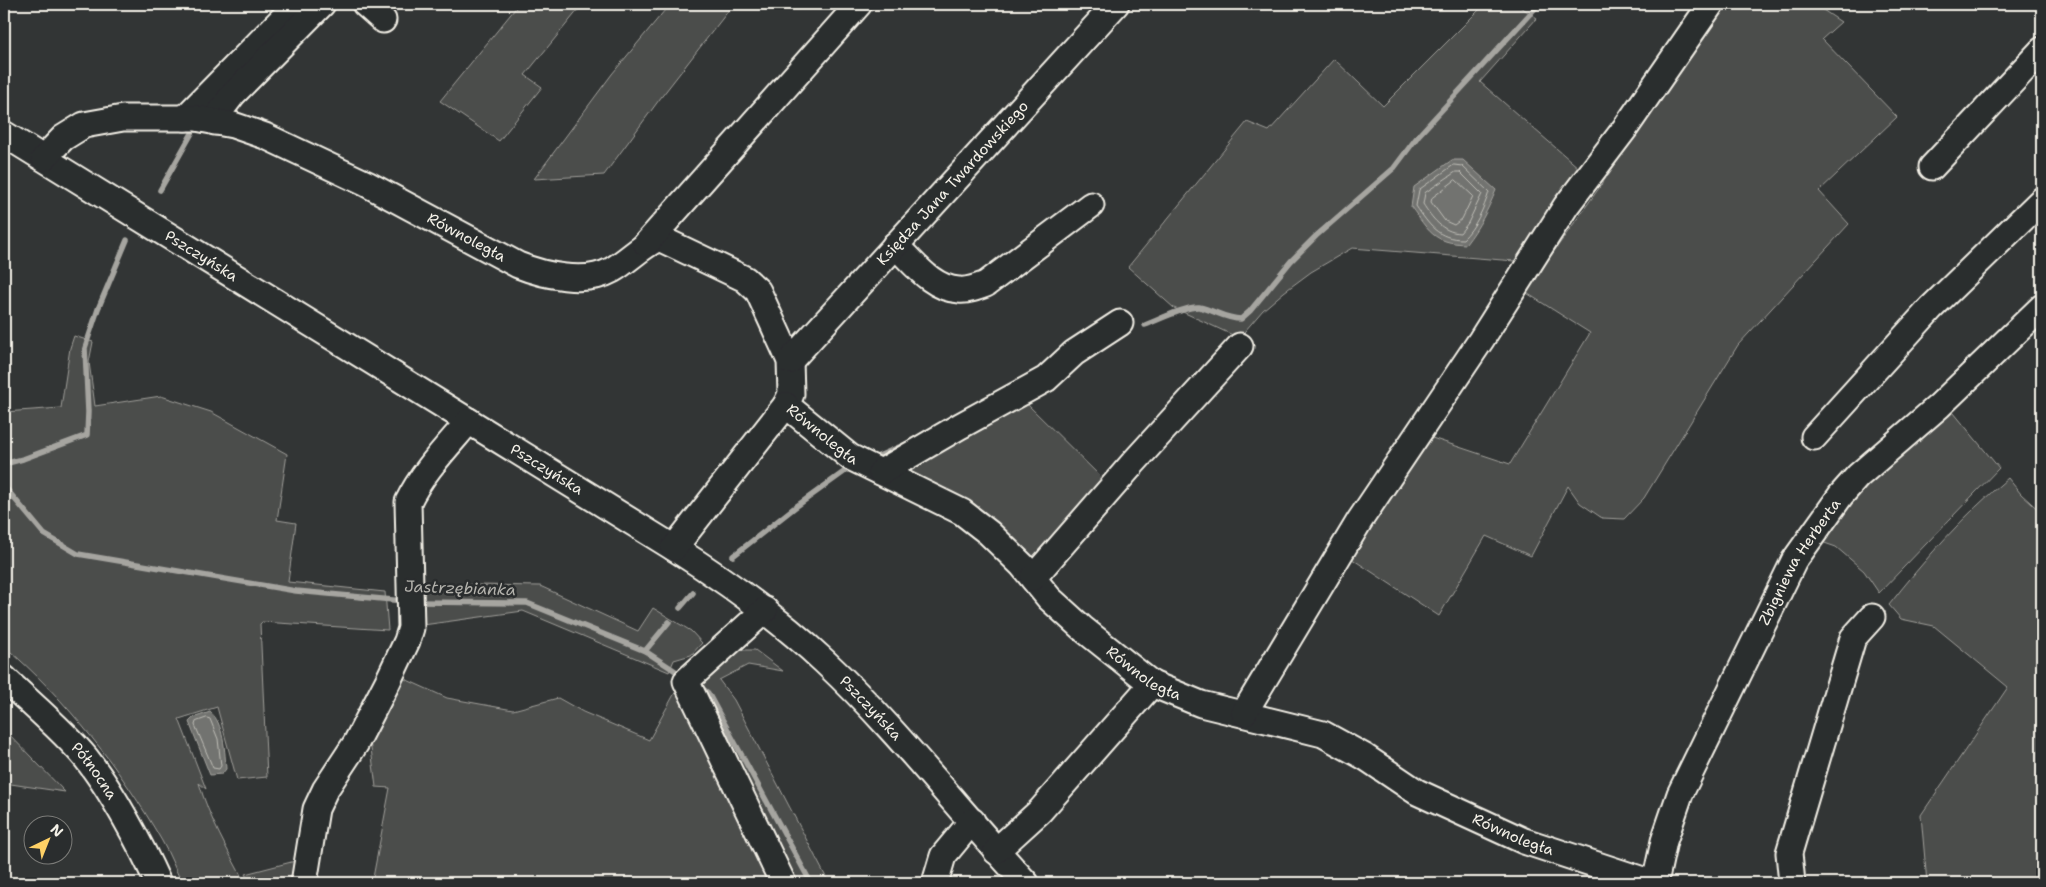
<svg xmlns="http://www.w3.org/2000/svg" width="2046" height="887" viewBox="0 0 2046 887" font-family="'Shantell Sans',sans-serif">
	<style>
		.green { fill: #4b4d4c; stroke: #a09f9a }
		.water { fill: #727370; stroke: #a6a5a0 }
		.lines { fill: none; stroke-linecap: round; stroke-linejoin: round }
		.shore { stroke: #c0bfb8; stroke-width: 1 }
		.stream { stroke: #a6a5a0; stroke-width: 5.5 }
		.minor-casing { stroke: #f4f1e8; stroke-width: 29 }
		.minor { stroke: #2a2d2e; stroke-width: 25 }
		.labels { text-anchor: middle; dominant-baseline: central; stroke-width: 5; stroke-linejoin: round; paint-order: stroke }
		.street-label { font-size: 15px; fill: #f4f1e8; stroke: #2a2d2e }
		.water-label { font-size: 16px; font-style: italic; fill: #b3b2ac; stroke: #2a2d2e }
	</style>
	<rect width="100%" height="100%" fill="#323535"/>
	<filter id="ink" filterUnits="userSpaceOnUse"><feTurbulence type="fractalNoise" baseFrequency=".02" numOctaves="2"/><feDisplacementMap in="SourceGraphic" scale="10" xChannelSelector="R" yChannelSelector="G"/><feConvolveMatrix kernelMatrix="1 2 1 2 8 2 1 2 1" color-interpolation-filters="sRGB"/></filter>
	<g filter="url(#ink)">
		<g class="green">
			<path d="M519,4H583L525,75L542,87L499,141L440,101Z"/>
			<path d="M670,4H724L729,10L659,100L604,175L534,179L612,74Z"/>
			<path d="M1485,4H1516L1537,18L1480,82L1579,168L1515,261L1352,248L1311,272L1284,292L1263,310L1239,338L1174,308L1128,267L1247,122L1269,131L1334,59L1383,106Z"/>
			<path d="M1723,4H1814L1841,22L1822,39L1897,117L1819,191L1849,224L1738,345L1644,498L1624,519L1602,518L1580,503L1568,486L1531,556L1486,536L1439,616L1346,555L1429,437L1510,464L1590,333L1525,292L1602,184Z"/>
			<path d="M74,336L93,342L89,362L95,406L161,396L211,412L287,454L277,520L296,523L288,582L385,592L388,630L262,622L260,624L267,777L237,780L217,707L179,719L206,789L199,783C209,818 228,851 245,883H182C175,869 170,855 162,841C122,771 66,698 4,646V412L61,408L70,348Z"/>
			<path d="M1023,400L1109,485L1037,573L901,476L902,465Z"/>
			<path d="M1949,407L1999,468L1879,593L1864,571L1836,547L1816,540L1849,499Z"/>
			<path d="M2008,478L2021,494L2042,513V883H1927L1921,815L2008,687L1934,626L1901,619L1889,605C1925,559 1963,516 2008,478Z"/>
			<path d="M414,584L540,586L638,631L653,608L691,631L702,643L691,655L674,660L669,672L523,611L416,626Z"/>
			<path d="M731,650H755L783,671L748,665L719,680L734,700L829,883H372L390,788L376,787L369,733L396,675L447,698L513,710L558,698L583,712L649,740L683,678Z"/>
			<path d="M4,729L65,792L4,783Z"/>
			<path d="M299,860V883H250L245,874Z"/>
		</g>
		<g class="water">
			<path d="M1452,160H1463L1496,190C1488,210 1479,227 1466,244C1433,243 1429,231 1411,207L1414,187Z"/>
			<path d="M210,712C224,722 225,754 226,769L222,774L210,775L189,722L193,718Z"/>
		</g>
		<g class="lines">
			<g class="shore">
				<path d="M1454,165L1462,166L1489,192C1484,208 1475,228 1463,239C1438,239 1429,225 1416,206L1419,190Z"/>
				<path d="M1456,172H1460L1482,194L1468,223L1460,233C1442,232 1432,218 1423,204L1425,193Z"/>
				<path d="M1456,180L1473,196L1462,219L1454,225L1445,221L1431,202L1432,198Z"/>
				<path d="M207,718L210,719L218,739L221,766L219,769L213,768L195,725L196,722Z"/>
			</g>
			<g class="stream">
				<path d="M160,190L196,126"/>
				<path d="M1145,325C1158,320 1186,306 1199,307C1214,310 1225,319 1241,319L1250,311L1291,261L1316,236L1394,168L1418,136L1539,4"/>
				<path d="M872,459L906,444"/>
				<path d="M4,464L23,459L87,435L88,412L85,348L98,309L127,240"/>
				<path d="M4,486L44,534L78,554L296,591L404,601"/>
				<path d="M733,556L794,508L848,469"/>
				<path d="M416,602L527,603L645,651L683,676"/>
				<path d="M680,608L693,593"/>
				<path d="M645,651L669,622"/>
				<path d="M699,686L708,693L811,883"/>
			</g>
			<defs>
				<g id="minor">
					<path d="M365,4L383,20"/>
					<path d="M185,118L297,4"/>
					<path d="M215,122L220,111L233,94L322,4"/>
					<path id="s1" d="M4,134L674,548C728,582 779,619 825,662C898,730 958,810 1026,883"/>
					<path id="s2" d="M44,158L63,138L84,125L123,118H196L233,125L265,136L367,184L518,265C543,275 586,285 612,270C629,260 641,246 659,238L745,279L758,291L790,361L791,394L786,405L850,457L962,512L989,533L1022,565L1049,598L1082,628L1152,684L1201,704L1323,734L1365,757L1417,792L1524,841L1652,883"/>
					<path d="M1932,167L2042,50"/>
					<path d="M646,244L859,4"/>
					<path d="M895,245C913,262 932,289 959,290C968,291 978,287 986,284L1091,205"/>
					<path id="s3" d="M790,361L1116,4"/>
					<path d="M1814,437L1931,308L2042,200"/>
					<path d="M881,472L960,426L1046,379L1074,353L1120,323"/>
					<path d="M674,548L786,405"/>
					<path d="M1033,578L1134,462L1240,346"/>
					<path d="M765,610L686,681L783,883"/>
					<path id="s4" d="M4,678C31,704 62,729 86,758C112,791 141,845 158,883"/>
					<path d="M1244,713L1360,520L1481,340L1566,206L1626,127L1711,4"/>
					<path d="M996,851L1040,811L1152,684"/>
					<path d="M304,883L316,809L325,790L356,743L388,681L407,641L411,628L408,502C423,471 447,447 469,421"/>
					<path d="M935,883L943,856L972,821"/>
					<path id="s5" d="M1655,883L1664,841L1680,794L1794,561L1841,495L1858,476L1939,406L2042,307"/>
					<path d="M1792,883L1789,853L1853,638L1872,617"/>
				</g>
			</defs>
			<use href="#minor" class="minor-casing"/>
			<use href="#minor" class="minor"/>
		</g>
	</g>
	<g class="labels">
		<g class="street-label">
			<text stroke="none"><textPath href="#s3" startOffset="241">Księdza Jana Twardowskiego</textPath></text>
			<text stroke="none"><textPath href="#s2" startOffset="462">Równoległa</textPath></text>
			<text stroke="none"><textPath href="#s1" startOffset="232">Pszczyńska</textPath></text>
			<text stroke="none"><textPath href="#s2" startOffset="956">Równoległa</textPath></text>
			<text stroke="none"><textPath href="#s1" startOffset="638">Pszczyńska</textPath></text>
			<text stroke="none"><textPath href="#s5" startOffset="354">Zbigniewa Herberta</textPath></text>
			<text stroke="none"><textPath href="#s2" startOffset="1361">Równoległa</textPath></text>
			<text stroke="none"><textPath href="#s1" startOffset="1042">Pszczyńska</textPath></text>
			<text stroke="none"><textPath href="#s4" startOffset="130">Północna</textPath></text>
			<text stroke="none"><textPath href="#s2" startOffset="1768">Równoległa</textPath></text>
		</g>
		<g class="water-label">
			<text transform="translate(460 588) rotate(2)">Jastrzębianka</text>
		</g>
	</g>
	<rect width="2046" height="887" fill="none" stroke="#2a2d2e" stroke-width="20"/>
	<rect x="10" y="10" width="2026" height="867" fill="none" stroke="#f4f1e8" stroke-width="2" filter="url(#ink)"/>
	<g transform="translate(48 840) rotate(43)"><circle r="24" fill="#2a2d2e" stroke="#7b7b78"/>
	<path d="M0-4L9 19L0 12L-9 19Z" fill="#ffd166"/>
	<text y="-8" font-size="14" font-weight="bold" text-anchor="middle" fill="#f4f1e8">N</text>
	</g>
</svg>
